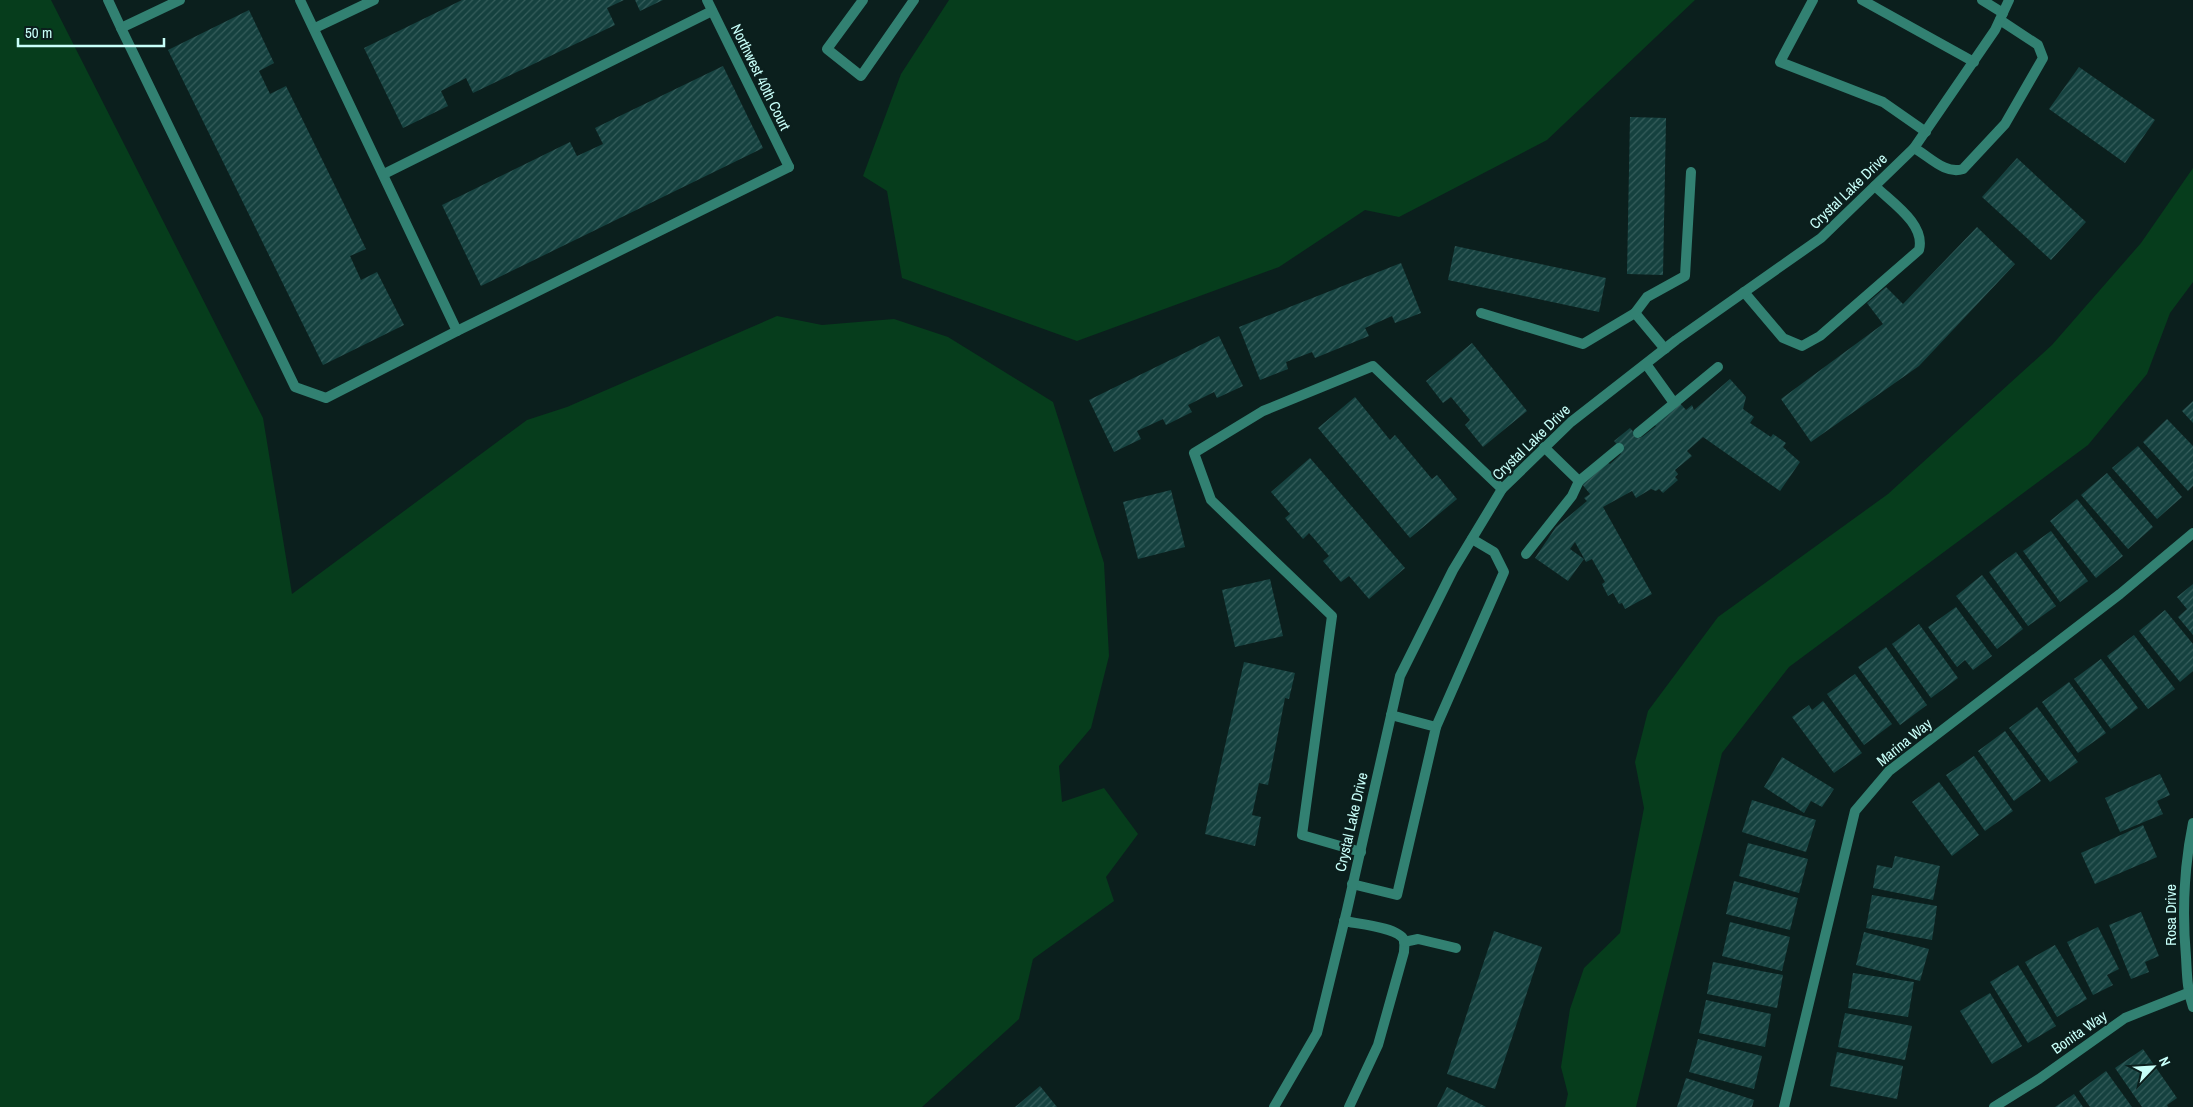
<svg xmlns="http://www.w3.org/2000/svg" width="2193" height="1107" viewBox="0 0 2193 1107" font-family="'Archivo Narrow',sans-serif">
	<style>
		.water { fill: #063d1c }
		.building { fill: url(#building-hatch) }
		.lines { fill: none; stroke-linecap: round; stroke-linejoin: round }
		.lane { stroke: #328172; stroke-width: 10 }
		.street { stroke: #328172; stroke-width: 10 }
		.labels { text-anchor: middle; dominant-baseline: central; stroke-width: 4.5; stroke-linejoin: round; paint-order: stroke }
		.street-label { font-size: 15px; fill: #c8fff9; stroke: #0b1f1d }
	</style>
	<defs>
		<pattern id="building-hatch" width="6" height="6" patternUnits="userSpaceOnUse" patternTransform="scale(1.25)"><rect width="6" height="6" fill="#15413f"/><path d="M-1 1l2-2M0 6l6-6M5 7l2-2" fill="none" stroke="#365e5c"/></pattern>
	</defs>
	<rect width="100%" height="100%" fill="#0b1f1d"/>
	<g class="water">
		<path d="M0,0H51L263,418L292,594L527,420L567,407L777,316L822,325L894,319L948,337L1053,402L1104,563L1109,656L1091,728L1059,766L1062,802L1104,788L1138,834L1106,877L1114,901L1033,959L1019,1019L922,1107H0Z"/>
		<path d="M949,0H1695L1547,140L1399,217L1365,210L1279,267L1077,341L902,278L887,191L863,176L901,74Z"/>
		<path d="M2193,168V282L2170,313L2147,374L2088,445L1789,667L1722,753L1636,1107H1565L1568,1094L1561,1067L1570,1009L1584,968L1620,933L1644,808L1635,762L1648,711L1718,617L1888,494L2052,345L2141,243Z"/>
	</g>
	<g class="building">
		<path d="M462,0H624L607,8L615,25L473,93L466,78L441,91L448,106L403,128L364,48Z"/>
		<path d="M635,0H663L640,11Z"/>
		<path d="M249,10L274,63L259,71L270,94L286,86L366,249L350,256L361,280L377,272L404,325L323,365L168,50Z"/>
		<path d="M723,66L763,148L481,286L442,205L570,142L577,156L603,144L595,128Z"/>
		<path d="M2079,67L2155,120L2125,163L2049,109Z"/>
		<path d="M1630,117L1666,118L1663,275L1627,274Z"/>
		<path d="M2017,158L2086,222L2051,260L1982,197Z"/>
		<path d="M1977,227L2015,264L1919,366L1811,442L1781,399L1883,324L1867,303L1886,287L1903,304Z"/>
		<path d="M1455,246L1606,278L1599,312L1448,280Z"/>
		<path d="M1401,263L1421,313L1395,323L1392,316L1365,328L1369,336L1315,358L1312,352L1286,362L1288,369L1260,380L1239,327Z"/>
		<path d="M1219,336L1243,386L1217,398L1214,392L1188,405L1192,412L1166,425L1163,419L1137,431L1141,439L1114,452L1089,400Z"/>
		<path d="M1472,343L1527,411L1483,447L1465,425L1470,420L1451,397L1443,403L1426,381Z"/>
		<path d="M1730,379L1746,397L1743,409L1754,417L1750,423L1771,437L1773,434L1786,443L1783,447L1800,462L1780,491L1703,437L1687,451L1692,456L1675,470L1678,474L1675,477L1678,480L1663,493L1659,489L1656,491L1651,489L1636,498L1632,491L1603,507L1652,594L1625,609L1622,603L1619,604L1613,593L1608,596L1602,584L1605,582L1592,559L1586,562L1575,542L1570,549L1584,559L1568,581L1535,558L1556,527L1587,501L1584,498L1590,494L1581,483L1606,462L1610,464L1621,454L1619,452L1622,450L1614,441L1630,428L1639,438L1642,437L1656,426L1653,423L1678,401L1686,410L1692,405L1694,410Z"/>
		<path d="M1355,397L1390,440L1395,435L1432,479L1437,475L1457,499L1410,538L1318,428Z"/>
		<path d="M2193,401V423L2182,411Z"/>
		<path d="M2167,419L2193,446V486L2188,491L2143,442Z"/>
		<path d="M2138,446L2182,497L2157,519L2112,468Z"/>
		<path d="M1310,458L1405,568L1369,599L1349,576L1341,582L1323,561L1329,556L1309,533L1303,539L1285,518L1290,514L1271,492Z"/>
		<path d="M2107,473L2153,527L2128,549L2081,495Z"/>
		<path d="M1171,490L1185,547L1138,559L1123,502Z"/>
		<path d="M2077,499L2123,556L2096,578L2050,521Z"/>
		<path d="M2051,531L2088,581L2060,602L2023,551Z"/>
		<path d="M2016,552L2056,606L2028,626L1989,572Z"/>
		<path d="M1982,575L2023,629L1997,649L1956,596Z"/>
		<path d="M1270,579L1283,636L1235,647L1222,590Z"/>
		<path d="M2193,584V635L2178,617L2187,609L2177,597Z"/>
		<path d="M1956,607L1992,656L1973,670L1965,660L1957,667L1928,627Z"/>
		<path d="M2165,610L2193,644V671L2180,682L2139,631Z"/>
		<path d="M1919,624L1958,678L1931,698L1892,644Z"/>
		<path d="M2134,635L2175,689L2148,709L2107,656Z"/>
		<path d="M1886,647L1927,705L1900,725L1858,667Z"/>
		<path d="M2101,659L2138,708L2111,729L2074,679Z"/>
		<path d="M1244,662L1295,673L1289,699L1285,698L1268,785L1259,783L1252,815L1261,817L1255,846L1205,834Z"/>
		<path d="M1855,674L1892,724L1864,745L1827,694Z"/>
		<path d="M2069,682L2106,733L2078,753L2042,702Z"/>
		<path d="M1823,701L1862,753L1834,773L1792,717L1809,705L1812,710Z"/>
		<path d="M2037,707L2078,762L2050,782L2009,728Z"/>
		<path d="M2005,731L2041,781L2014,801L1978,751Z"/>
		<path d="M1974,756L2013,811L1985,831L1946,775Z"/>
		<path d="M1782,757L1834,789L1822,807L1811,801L1804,813L1764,787Z"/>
		<path d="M2160,774L2170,795L2157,801L2163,814L2120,832L2105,798Z"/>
		<path d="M1939,782L1979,835L1952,856L1912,802Z"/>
		<path d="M1752,800L1816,820L1806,852L1742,832Z"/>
		<path d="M2143,825L2157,857L2095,884L2081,853Z"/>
		<path d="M1748,843L1808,859L1799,893L1739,876Z"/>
		<path d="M1895,856L1940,866L1933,900L1873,888L1877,865L1892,868Z"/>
		<path d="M1734,881L1798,898L1790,930L1726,914Z"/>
		<path d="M1872,895L1937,906L1932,940L1866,928Z"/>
		<path d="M2141,912L2159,956L2145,962L2149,972L2131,979L2109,925Z"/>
		<path d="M1730,922L1790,937L1782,971L1722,956Z"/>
		<path d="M2098,927L2119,969L2107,975L2113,985L2093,995L2067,942Z"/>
		<path d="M1494,931L1542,947L1495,1089L1447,1074Z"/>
		<path d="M1864,932L1929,949L1920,981L1856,965Z"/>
		<path d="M2055,945L2087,999L2057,1017L2025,962Z"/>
		<path d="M1713,962L1783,975L1777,1008L1707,994Z"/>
		<path d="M2018,965L2056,1026L2028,1043L1990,982Z"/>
		<path d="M1853,973L1914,982L1908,1017L1848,1008Z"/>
		<path d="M1990,993L2022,1046L1992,1064L1960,1011Z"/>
		<path d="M1706,1000L1771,1014L1765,1047L1699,1033Z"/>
		<path d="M1845,1013L1912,1026L1905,1060L1838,1047Z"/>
		<path d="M1698,1039L1762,1056L1754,1089L1689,1072Z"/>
		<path d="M2143,1049L2177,1098L2167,1105L2168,1107H2142L2115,1068Z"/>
		<path d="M1837,1052L1903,1066L1897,1099L1830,1086Z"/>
		<path d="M2106,1071L2132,1107H2090L2079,1091Z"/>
		<path d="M1686,1078L1754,1100L1752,1107H1677Z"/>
		<path d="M1040,1086L1057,1107H1015Z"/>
		<path d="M1447,1087L1486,1107H1437Z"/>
		<path d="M2074,1094L2083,1107H2055Z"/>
	</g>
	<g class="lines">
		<g class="lane">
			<path d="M108,0L121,28"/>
			<path d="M180,0L121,28L295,387L326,398L457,331"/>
			<path d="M300,0L457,331L789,167"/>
			<path d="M863,0L827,49L861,76L914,0"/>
			<path d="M1813,0L1780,62L1883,102L1926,132"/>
			<path d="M1862,0L1974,62"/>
			<path d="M1982,0L2003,13"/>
			<path d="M315,28L374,0"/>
			<path d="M1914,148C1929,156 1945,175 1963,169L2005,124L2043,58L2038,45L2000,20"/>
			<path d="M384,174L712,11"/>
			<path d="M1744,292L1783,338L1802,346L1820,336L1919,250C1926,224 1891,202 1875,186"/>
			<path d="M1481,313L1583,344L1635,313L1665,349"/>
			<path d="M1635,313L1647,297L1685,276L1691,172"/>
			<path d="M1646,364L1674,403"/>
			<path d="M1638,433L1718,367"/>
			<path d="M1579,481L1619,448"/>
			<path d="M1526,554L1572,496L1579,481L1544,447"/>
			<path d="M1436,727L1504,572L1494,552L1472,539"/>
			<path d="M1361,852L1302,835L1332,616L1211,500L1194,453L1263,411L1373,366L1502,489"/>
			<path d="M1352,884L1397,895L1436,727L1391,715"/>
			<path d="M1344,921C1358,924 1398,927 1404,940C1405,944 1404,948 1404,952L1378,1045L1349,1107"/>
			<path d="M1404,942L1418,939L1456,948"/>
		</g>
		<g class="street">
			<path d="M707,0L789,167"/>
			<path d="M2193,823C2184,867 2182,912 2186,957C2187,974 2187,990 2193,1007"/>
			<path d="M1274,1107L1317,1033L1347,910L1400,676L1453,570L1502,489L1571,422L1676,340L1821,238L1914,148L1995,30L2009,0"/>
			<path d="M1784,1107L1855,811L1889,771L2120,594L2193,533"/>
			<path d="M1994,1107L2039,1079L2125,1018L2188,993"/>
		</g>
	</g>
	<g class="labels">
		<g class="street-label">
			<text transform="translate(761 77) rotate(64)">Northwest 40th Court</text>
			<text transform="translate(1848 191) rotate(-44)">Crystal Lake Drive</text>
			<text transform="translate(1531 442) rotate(-44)">Crystal Lake Drive</text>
			<text transform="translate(1904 742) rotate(-39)">Marina Way</text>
			<text transform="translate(1351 822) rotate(-77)">Crystal Lake Drive</text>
			<text transform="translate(2170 915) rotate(-90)">Rosa Drive</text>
			<text transform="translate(2079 1032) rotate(-35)">Bonita Way</text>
		</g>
	</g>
	<g transform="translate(2153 1067) rotate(65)" stroke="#0b1f1d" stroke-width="4" paint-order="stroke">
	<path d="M0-4L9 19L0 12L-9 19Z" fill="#c8fff9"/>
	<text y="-8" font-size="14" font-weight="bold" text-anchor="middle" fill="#c8fff9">N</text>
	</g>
	<path d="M18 38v8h146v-8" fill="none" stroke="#c8fff9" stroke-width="2.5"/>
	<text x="25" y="38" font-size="15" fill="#c8fff9" stroke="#0b1f1d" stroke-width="4" paint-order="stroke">50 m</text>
</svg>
